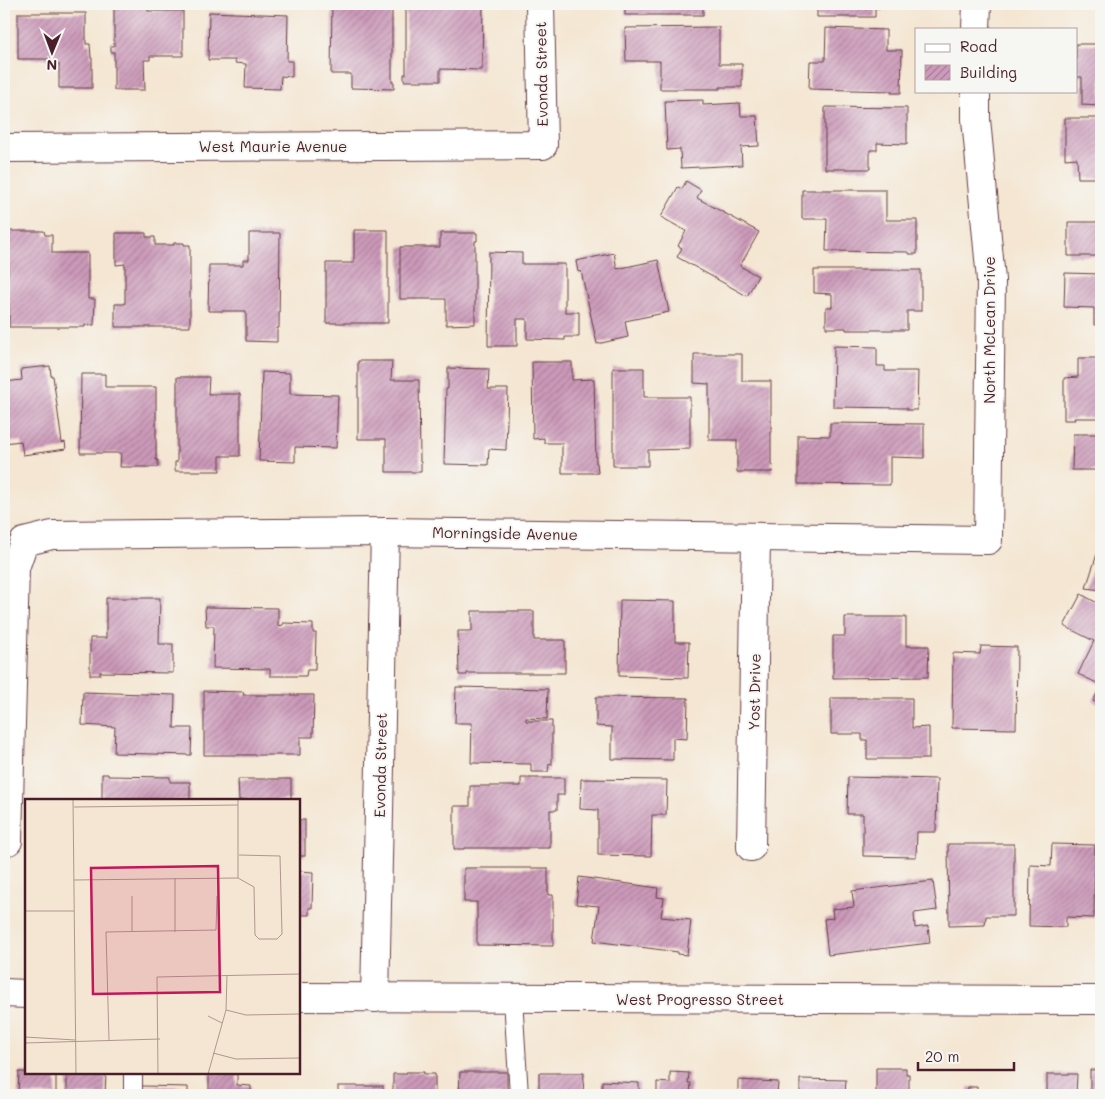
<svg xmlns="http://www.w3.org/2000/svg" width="1105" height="1099" viewBox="0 0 1105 1099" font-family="Mali,sans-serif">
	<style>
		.building { fill: url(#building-hatch) }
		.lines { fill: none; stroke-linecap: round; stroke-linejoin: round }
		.service-casing { stroke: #643d44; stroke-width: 20 }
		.minor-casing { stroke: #643d44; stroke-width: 30 }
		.service { stroke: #fff; stroke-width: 18 }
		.minor { stroke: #fff; stroke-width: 28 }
		.labels { text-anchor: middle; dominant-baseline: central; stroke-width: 4; stroke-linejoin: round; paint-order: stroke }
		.street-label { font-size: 15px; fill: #4a1f2b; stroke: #f6f6f2 }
		.inset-road { fill: none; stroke: #b0968f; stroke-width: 1 }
		.view { fill: #c2185b; fill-opacity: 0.15; stroke: #c2185b; stroke-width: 2.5 }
		.inset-edge { fill: none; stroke: #4a1f2b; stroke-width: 2.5 }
	</style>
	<defs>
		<pattern id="building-hatch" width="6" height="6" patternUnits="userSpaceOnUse" patternTransform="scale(1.25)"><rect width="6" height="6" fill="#cc9aba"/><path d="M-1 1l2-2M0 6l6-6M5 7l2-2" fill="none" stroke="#a87d97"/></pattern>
	</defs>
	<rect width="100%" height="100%" fill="#f6f6f2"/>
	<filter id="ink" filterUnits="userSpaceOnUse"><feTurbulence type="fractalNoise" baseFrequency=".02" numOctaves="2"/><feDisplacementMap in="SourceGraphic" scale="10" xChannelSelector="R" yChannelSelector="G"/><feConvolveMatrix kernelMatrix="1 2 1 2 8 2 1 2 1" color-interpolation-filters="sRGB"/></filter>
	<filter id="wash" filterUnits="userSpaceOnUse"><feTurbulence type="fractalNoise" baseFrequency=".0096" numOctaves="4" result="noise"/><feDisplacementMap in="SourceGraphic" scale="20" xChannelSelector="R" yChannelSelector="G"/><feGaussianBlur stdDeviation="1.12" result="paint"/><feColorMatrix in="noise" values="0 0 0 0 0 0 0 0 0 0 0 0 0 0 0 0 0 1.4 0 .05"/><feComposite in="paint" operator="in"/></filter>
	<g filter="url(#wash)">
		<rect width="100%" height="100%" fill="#f4e6d2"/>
		<g id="blocks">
			<g class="building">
				<path d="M114,4H148V11H183V56H150V60H144L145,90H114V52H111V46H114Z"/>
				<path d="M332,4H392V82H394V89L351,88V74H331Z"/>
				<path d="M406,4H483L482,70L440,69V81H404V74H406Z"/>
				<rect x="625" y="4" width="78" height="11"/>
				<path d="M817,4H880V8H875V17H817Z"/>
				<path d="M209,12L288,15L287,61H292V77L281,76L280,89L245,88L246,64L235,63V60H208Z"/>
				<path d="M18,13H86V44H90L91,58H92V88H59V64H51V59H18Z"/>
				<path d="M719,27V64H742V87H720V89H660V61H626L625,28Z"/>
				<path d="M826,28L886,30V50H902L901,93H891L892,91L809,89L810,61H825Z"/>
				<path d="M1076,44H1101V106L1082,105V77H1076Z"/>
				<path d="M703,100V105L740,103L741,116H757L759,146L741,147L742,165L681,168L680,149L667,150L665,101Z"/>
				<path d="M825,107L907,108V144L877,143V150H870V169H825Z"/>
				<path d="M1065,118H1101V178H1078L1077,158L1065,159Z"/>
				<path d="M686,181L701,190L697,198L759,232L740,266L758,276L747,296L677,257L682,248L678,246L686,231L661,217L678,187L682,189Z"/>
				<path d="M802,190H886V220H917V254H909V252L826,251L827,219H802Z"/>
				<path d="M1098,217H1101V256H1068V222H1098Z"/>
				<path d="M354,230H388V323H326V263H354Z"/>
				<path d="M9,231H44L45,235H52V253H88V299H95L94,325H85V327H9V304H7Z"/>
				<path d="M116,233H146V237H155V245H174V243H184V245H190V327H115V304H125V264L116,265Z"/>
				<path d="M249,233H280L279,328H277V342L246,341V311H208L209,265H243V260H249Z"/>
				<path d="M440,233H477V241H475V324L446,325V299H400V247H440Z"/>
				<path d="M489,252L522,253V264H565V312H579V337H565V340L527,339V319H517V346H488Z"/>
				<path d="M614,253L617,269L658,260L669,312L625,321L628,337L597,344L581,271L578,272L576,261Z"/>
				<path d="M814,270H921V311H907V330H846V328H826V307H832V294L814,293Z"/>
				<path d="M1065,273L1101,274V325H1094V308L1064,307Z"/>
				<path d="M834,346L877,347V366H885V371H918L917,410H907V408L833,407Z"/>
				<path d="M694,354H742V381H771V465H773L772,472H737V440H709V384L694,383Z"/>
				<path d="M1078,358H1101V418H1074L1075,420H1064V378L1078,377Z"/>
				<path d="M358,361H392L391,380H419L420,462H421V472H386V439H358Z"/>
				<path d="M532,362H572V380L594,379L596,463H597L598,473H562V443H544V438L533,439Z"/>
				<path d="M50,366L51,376H53L62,443L65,442L66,449L23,455L21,441L4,443V382L22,380L21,369Z"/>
				<path d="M448,368L489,369L488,389H508L506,450L489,449L488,465L444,464L446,389H448Z"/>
				<path d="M613,368H644V397H690V449L648,450V466H613Z"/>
				<path d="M262,372L290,373V394L338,395L336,448L295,447V462L259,461Z"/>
				<path d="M81,374H105V387H156V460H158V467H120L121,453H80Z"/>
				<path d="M177,377H209L208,394H240V456H220V471H175V462H177Z"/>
				<path d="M830,423L924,424V458L890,457V485L798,484V435L830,436Z"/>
				<path d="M1073,434H1101V470H1072Z"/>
				<path d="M1097,554L1101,555V590L1086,588Z"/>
				<path d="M1081,594L1101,605V705L1093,701L1101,685L1078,674L1094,641L1064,626Z"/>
				<path d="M106,598H160L159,644H173V673L100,672V675H90V638H106Z"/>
				<path d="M620,600L675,601V642H689L688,678L619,676Z"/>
				<path d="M205,607L278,608V626L283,625V623L313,624V633H316L315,670H307L306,676H270V669L213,668L214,626H206Z"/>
				<path d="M472,611H534V640H565V673H467V675H459L458,631H472Z"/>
				<path d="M845,617H906V646H929L928,677L833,678V636H845Z"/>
				<path d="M981,646L1017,647L1016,729L952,728L953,653L980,654Z"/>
				<path d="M456,687L548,689L547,719L526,718V721H552V765L549,764L548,772H531V764L471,763L472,723H455Z"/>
				<path d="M204,691L244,692L243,695H314L313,737H300V755H204Z"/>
				<path d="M83,692L175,695L174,728H192L191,755L114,753L115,727L82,725Z"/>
				<path d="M596,697L688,698L687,739L673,738V760L612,759V727L596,726Z"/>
				<path d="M831,698H912V728L929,727V759H867V740H862V734H831Z"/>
				<path d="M102,774H108V776L170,777V782H190V800H102Z"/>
				<path d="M848,777L937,779L936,832H917L916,857L863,856V814H847Z"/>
				<path d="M521,778H564V795H557V810H550V848H464V849H454V806H470V786H521Z"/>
				<path d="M238,779H291V800H239Z"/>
				<path d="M581,779L667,780L666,815H652L651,856L598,855V810L580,809Z"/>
				<rect x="299" y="820" width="6" height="36"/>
				<path d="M948,844H1014V916H986L985,925L949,926Z"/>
				<path d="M1052,844L1095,845L1094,918L1066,917V927L1029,926L1030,865L1051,866Z"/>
				<path d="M464,868H548V895H553V946L477,945V902H464Z"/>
				<path d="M299,871L313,872L312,908H309V915H299Z"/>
				<path d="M579,877L658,888L657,897L664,898L661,917L691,920L687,955L678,954V952L594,941L599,906L576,904Z"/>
				<path d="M933,881L937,910L914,913L915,928L928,926L930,943L828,955L824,919L833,918L832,909L854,907L852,891Z"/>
				<path d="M1099,1064H1101V1095H1090V1070H1099Z"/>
				<path d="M876,1068H906V1074H909V1095H876Z"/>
				<path d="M19,1072L56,1073V1095H18Z"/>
				<path d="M406,1072H424V1074H435V1095H393V1074H406Z"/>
				<path d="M460,1072H507V1095H459Z"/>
				<path d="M670,1072L689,1073L688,1083H691L690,1095H657V1082L670,1083Z"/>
				<path d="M67,1073H106L105,1095H67Z"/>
				<path d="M209,1073L237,1074V1085L251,1086V1095H209Z"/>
				<path d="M539,1073H584L583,1095H539Z"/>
				<path d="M1047,1074H1077L1076,1095H1047Z"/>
				<path d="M800,1079L846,1080L845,1095H800Z"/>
				<path d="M738,1080L778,1082L777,1095H738Z"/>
				<path d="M602,1081L639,1083V1095H602Z"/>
				<path d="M142,1086L188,1087V1095H142Z"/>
				<rect x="338" y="1086" width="45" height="9"/>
				<path d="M968,1087H977V1092H995V1095H935V1093H968Z"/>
			</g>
		</g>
	</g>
	<g filter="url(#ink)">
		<use href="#blocks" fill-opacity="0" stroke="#643d44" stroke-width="1"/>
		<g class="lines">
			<defs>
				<g id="service">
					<path d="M513,999L519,1095"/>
					<path d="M133,1095V1073"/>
				</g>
				<g id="minor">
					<path d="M976,29L977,4"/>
					<path d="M4,148L543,145L540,4"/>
					<path d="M8,841L15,568L24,542L52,535L385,532L988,540L991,280L976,119V91"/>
					<path d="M751,847L756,537"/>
					<path d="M4,993L26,994"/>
					<path d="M299,997L1101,1000"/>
					<path d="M375,998L385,532"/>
				</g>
			</defs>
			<use href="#service" class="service-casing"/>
			<use href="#minor" class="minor-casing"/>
			<use href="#service" class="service"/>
			<use href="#minor" class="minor"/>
		</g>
	</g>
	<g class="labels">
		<g class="street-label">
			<text transform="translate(541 74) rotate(-91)">Evonda Street</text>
			<text x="273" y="146">West Maurie Avenue</text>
			<text transform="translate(989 330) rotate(-90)">North McLean Drive</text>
			<text transform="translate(505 533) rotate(1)">Morningside Avenue</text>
			<text transform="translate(754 692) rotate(-89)">Yost Drive</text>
			<text transform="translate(380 765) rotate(-89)">Evonda Street</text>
			<text x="700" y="999">West Progresso Street</text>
		</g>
	</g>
	<g transform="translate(25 799)">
		<rect width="275" height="275" fill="#f4e6d2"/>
		<path class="inset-road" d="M48,0L51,275M49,8L213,6M213,79V0M49,81L213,79L229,88L230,136L234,140H252L257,135L255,57L214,56M107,97V133M0,112H49M150,133V79M201,211L221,216L275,215M183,217L197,224M0,238L50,241M84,241L81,133L191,131L192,97M0,244L135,240M188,254L211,260L275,259M133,275L132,178L275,175M183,275L201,211L202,176"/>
		<path class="view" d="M193,67L195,193L68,195L66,69Z"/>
		<rect width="275" height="275" class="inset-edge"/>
	</g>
	<rect width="1105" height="1099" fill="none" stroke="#f6f6f2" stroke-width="20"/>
	<rect x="915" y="28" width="162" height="65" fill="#f6f6f2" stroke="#b1a0a2"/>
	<rect x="925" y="44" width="25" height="8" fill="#ffffff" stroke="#b1a0a2"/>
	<text x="960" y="52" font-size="15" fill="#4a1f2b">Road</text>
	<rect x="925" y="65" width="25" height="15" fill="url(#building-hatch)" stroke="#b1a0a2"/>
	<text x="960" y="78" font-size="15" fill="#4a1f2b">Building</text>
	<g transform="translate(52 52) rotate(181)" stroke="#f6f6f2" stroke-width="4" paint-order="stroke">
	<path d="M0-4L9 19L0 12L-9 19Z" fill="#4a1f2b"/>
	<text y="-8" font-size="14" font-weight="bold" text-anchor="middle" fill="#4a1f2b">N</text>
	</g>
	<path d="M918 1062v8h96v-8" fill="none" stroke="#4a1f2b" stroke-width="2.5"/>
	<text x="925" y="1062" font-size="15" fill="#4a1f2b" stroke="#f6f6f2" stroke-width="4" paint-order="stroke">20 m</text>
</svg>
